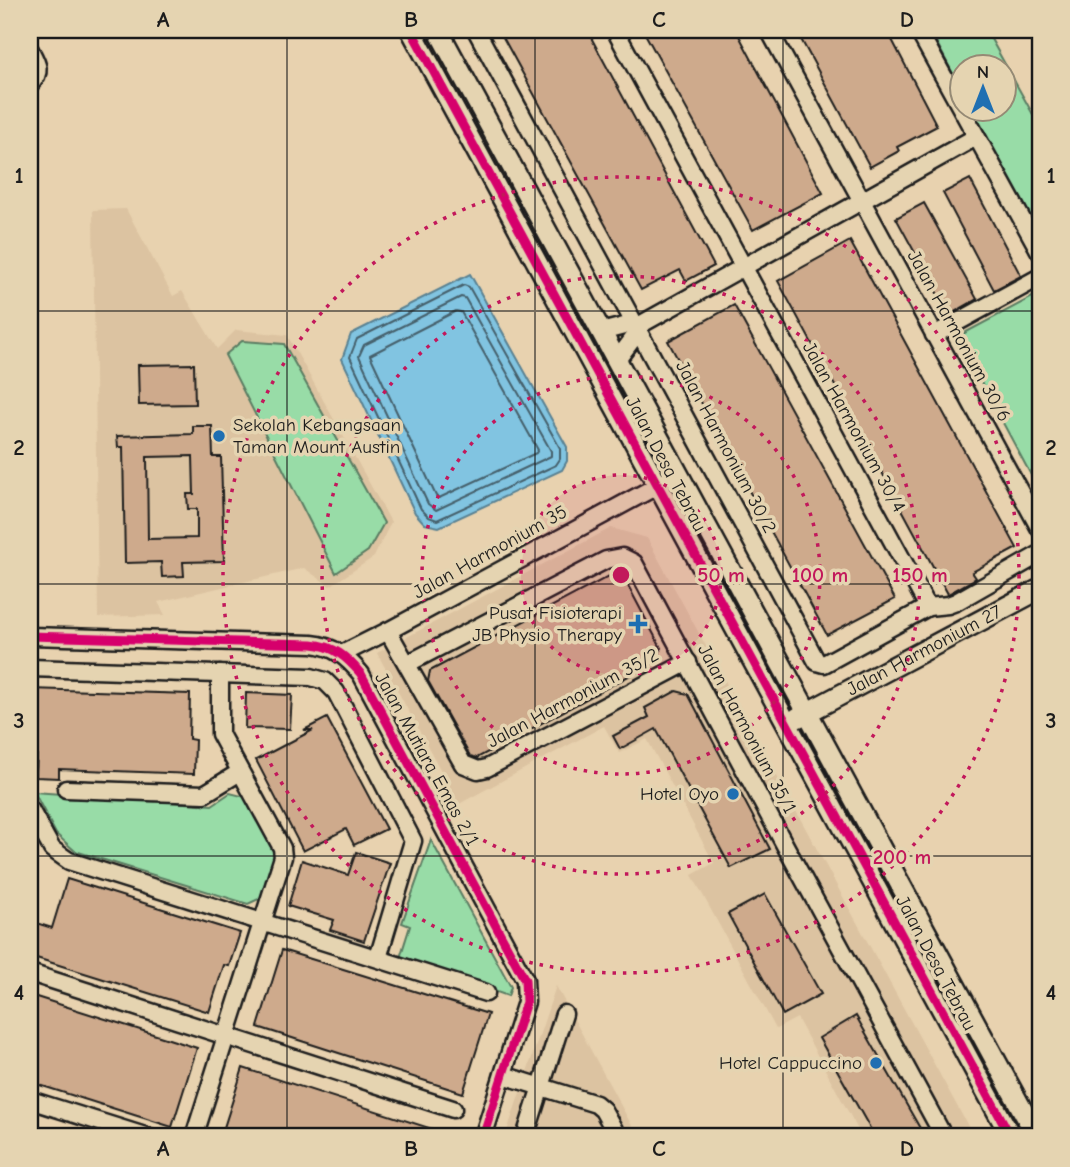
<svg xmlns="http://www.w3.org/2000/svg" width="1070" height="1167" viewBox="0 0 1070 1167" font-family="'Comic Neue',sans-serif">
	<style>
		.built { fill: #dcc3a1 }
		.green { fill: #98dca7; stroke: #5a7c62; stroke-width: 2 }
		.water { fill: #81c4e1; stroke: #598192; stroke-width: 2 }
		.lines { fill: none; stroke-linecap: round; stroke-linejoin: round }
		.shore { stroke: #445f6b; stroke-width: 2 }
		.building { fill: #ceaa8c; stroke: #1c1c1c; stroke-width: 2; fill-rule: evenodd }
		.minor-casing { stroke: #1c1c1c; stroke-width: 21 }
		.tertiary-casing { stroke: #1c1c1c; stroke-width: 24 }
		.minor { stroke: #e5d4b1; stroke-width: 16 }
		.tertiary { stroke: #e5d4b1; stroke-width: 19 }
		.cycleway-casing { stroke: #e5d4b1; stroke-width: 13 }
		.cycleway { stroke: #d6006c; stroke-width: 9 }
		.grid { fill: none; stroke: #1c1c1c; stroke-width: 2; stroke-opacity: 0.55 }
		.ring { fill: none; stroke: #c2185b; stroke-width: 3.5; stroke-dasharray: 3.5 7 }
		.poi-dot { fill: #1f6fb2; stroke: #e5d4b1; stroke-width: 2.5 }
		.labels { text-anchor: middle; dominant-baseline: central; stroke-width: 7; stroke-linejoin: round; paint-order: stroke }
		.street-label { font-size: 19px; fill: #1c1c1c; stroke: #e5d4b1 }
		.poi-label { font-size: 19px; fill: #1c1c1c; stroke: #e5d4b1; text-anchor: end }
		.centre { fill: #c2185b; stroke: #e5d4b1; stroke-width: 3.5 }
		.ring-label { font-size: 21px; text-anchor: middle; font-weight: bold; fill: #c2185b; stroke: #e5d4b1; stroke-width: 7; stroke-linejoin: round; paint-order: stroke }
		.neatline { fill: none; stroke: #1c1c1c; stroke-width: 2.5 }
		.grid-label { font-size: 23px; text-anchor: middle; font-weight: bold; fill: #1c1c1c }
	</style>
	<rect width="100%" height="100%" fill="#e8d2af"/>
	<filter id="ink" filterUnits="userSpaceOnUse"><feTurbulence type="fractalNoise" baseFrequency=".0143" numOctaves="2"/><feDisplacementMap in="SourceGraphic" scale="14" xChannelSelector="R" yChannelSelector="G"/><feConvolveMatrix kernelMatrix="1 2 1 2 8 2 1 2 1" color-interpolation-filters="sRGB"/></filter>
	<g filter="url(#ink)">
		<g class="built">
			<path d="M126,209L173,296L182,291L217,349L236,330L287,335L391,522L374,557L330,586L304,568L158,602L165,615L98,617L93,210Z"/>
			<path d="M611,528L647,538L974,1137H862L797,1018L776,1029L692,875L714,863L647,739L619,753L604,726L459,804L377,653Z"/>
			<path d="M556,986L638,1137H505Z"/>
		</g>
		<g class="green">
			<path d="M930,30H986L1040,127V237L972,109L1004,108V66H962L961,89Z"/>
			<path d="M1040,293V492L957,337Z"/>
			<path d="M242,341L284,344L384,523L368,551L336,573L225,355Z"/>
			<path d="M34,792L212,805L230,793L246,797L275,853L263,897L248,904L75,851L56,834Z"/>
			<path d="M431,840L511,987L508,996L400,958L410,926L402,923Z"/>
		</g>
		<path class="water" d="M470,274L567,447V461L562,470L439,527L425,524L415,513L342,359L351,334Z"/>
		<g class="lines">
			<g class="shore">
				<path d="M464,285L469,287L560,448V459L556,465L437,520L429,517L421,509L350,357L357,339Z"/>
				<path d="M461,297L465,298L551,451V456L436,510L428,504L359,356L364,345Z"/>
				<path d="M456,311L461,312L538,450L536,453L439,498L436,496L370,355Z"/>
			</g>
		</g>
		<g class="building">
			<path d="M499,30H587L714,266L686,281L680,270L641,290Z"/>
			<path d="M643,30H736L823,193L753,230Z"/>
			<path d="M796,30H887L937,126L897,147L899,151L870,167Z"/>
			<path d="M970,179L1021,276L994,290L943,193Z"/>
			<path d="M924,203L977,299L949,315L896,218Z"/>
			<path d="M850,241L1017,548L972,572L976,578L948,594L778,281Z"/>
			<path d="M734,305L895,599L827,635L668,341Z"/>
			<path d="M194,364L195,404L139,405L138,365Z"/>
			<path d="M193,426H212L213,457H221L224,561L183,562L184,576L162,577L161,562L125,563L123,447H118L117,436L193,434ZM193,456L194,494H187L188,509H197V538L148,539L147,457Z"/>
			<path d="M613,574L623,576L661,648L658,660L477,758L470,756L428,681L430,671Z"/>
			<path d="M30,689L190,694L189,739L195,740L194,774L59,769V778L36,777L37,750H30Z"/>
			<path d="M676,691L688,694L770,849L731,868L656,729L620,749L613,736L649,717L645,708Z"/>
			<path d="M246,693L292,695L290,729L245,728Z"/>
			<path d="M327,718L386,829L354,845L346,829L303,851L256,760L313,730H304Z"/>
			<path d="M356,852L390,863L364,941L330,930L334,920L288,906L302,860L348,875Z"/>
			<path d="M67,879L240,933L229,966L224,965L209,1012L30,956V921L52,928Z"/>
			<path d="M765,894L821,994L783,1015L728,914Z"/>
			<path d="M282,950L488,1014L463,1093L258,1027Z"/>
			<path d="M30,995L197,1048L172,1127L30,1082Z"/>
			<path d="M856,1016L897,1088L925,1137H875L819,1038Z"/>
			<path d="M243,1068L451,1135L450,1137H221Z"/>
		</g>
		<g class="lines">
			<defs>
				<g id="minor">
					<path d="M476,30L817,662L824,664L928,607L948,605L956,602L1040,554"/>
					<path d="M615,30L928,607"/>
					<path d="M769,30L1040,529"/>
					<path d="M918,30L1040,252"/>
					<path d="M30,50C37,63 43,72 30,84"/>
					<path d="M601,332L628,325L638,326L976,137"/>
					<path d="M934,335L1040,277"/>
					<path d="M617,360L635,336L638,326"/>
					<path d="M388,631L463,764L478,770L487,768L688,662"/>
					<path d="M30,636L312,644C334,646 347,657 361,674L525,980L526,1002L483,1137"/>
					<path d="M342,654L388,631L679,474"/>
					<path d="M407,664L606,560L622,557L634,563L787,849L944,1137"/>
					<path d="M30,668L311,677L325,681L336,692L413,841L378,958"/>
					<path d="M66,789L204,794L240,772"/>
					<path d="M30,809L52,849L69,861L486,993"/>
					<path d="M30,973L453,1109"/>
					<path d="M503,1075L596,1104L603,1110L618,1137"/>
					<path d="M30,1100L148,1137"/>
					<path d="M194,1137L283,857L282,848L220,734V674"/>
					<path d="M525,1137L564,1014"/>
				</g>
				<g id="tertiary">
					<path d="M411,30L1011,1137"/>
					<path d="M438,30L1037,1137"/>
					<path id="s1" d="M797,718L1040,589"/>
				</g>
			</defs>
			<use href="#minor" class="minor-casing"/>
			<use href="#tertiary" class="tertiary-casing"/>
			<use href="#minor" class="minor"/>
			<use href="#tertiary" class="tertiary"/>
			<defs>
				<g id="cycleway">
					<path d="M411,30L1011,1137"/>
					<path d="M30,636L312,644C334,646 347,657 361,674L525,980L526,1002L483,1137"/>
				</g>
			</defs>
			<use href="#cycleway" class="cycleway-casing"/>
			<use href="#cycleway" class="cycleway"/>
		</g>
	</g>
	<path class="grid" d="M287,30V1137M535,30V1137M783,30V1137M30,311H1040M30,584H1040M30,856H1040"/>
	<circle cx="621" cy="575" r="100" fill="#c2185b" fill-opacity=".12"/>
	<g class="ring">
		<circle cx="621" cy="575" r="100"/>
		<circle cx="621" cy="575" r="199"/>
		<circle cx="621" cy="575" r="299"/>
		<circle cx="621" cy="575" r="398"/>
	</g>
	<g class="poi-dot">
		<circle cx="219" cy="436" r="7"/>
		<path d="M634.5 613.5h7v7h7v7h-7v7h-7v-7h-7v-7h7z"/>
		<circle cx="733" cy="794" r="7"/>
		<circle cx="876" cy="1063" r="7"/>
	</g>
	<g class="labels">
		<g class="street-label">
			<text transform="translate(959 336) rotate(61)">Jalan Harmonium 30/6</text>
			<text transform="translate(854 427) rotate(61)">Jalan Harmonium 30/4</text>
			<text transform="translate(726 447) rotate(62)">Jalan Harmonium 30/2</text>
			<text transform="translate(666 464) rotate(62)">Jalan Desa Tebrau</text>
			<text transform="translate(490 552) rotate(-29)">Jalan Harmonium 35</text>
			<text stroke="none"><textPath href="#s1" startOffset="144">Jalan Harmonium 27</textPath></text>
			<text transform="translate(573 698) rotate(-28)">Jalan Harmonium 35/2</text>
			<text transform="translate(747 729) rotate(62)">Jalan Harmonium 35/1</text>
			<text transform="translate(427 759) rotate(61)">Jalan Mutiara Emas 2/1</text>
			<text transform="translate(936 963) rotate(62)">Jalan Desa Tebrau</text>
		</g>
		<g class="poi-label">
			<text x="233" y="425" text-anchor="start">Sekolah Kebangsaan<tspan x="233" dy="22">Taman Mount Austin</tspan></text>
			<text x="622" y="613">Pusat Fisioterapi<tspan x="622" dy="22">JB Physio Therapy</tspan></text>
			<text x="719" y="794">Hotel Oyo</text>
			<text x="862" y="1063">Hotel Cappuccino</text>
		</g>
	</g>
	<circle cx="621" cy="575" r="10" class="centre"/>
	<g class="ring-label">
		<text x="721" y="582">50 m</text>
		<text x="820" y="582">100 m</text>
		<text x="920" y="582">150 m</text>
		<text x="902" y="864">200 m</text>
	</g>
	<rect width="1070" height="1167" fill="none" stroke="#e5d4b1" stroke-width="77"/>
	<g transform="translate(983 88)"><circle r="33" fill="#e5d4b1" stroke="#958a75" stroke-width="2"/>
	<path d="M0-5L12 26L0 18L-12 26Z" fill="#1f6fb2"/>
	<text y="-10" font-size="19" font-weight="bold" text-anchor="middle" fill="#1c1c1c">N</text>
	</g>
	<rect x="38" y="38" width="994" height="1090" class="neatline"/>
	<g class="grid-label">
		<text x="163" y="27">A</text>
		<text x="411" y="27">B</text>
		<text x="659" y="27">C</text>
		<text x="907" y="27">D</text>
		<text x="19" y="183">1</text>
		<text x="1051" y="183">1</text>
		<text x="19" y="455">2</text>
		<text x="1051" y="455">2</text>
		<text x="19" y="728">3</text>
		<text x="1051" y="728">3</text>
		<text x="19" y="1000">4</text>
		<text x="1051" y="1000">4</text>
		<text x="163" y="1156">A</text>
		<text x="411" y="1156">B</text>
		<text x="659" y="1156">C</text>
		<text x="907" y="1156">D</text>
	</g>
</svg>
